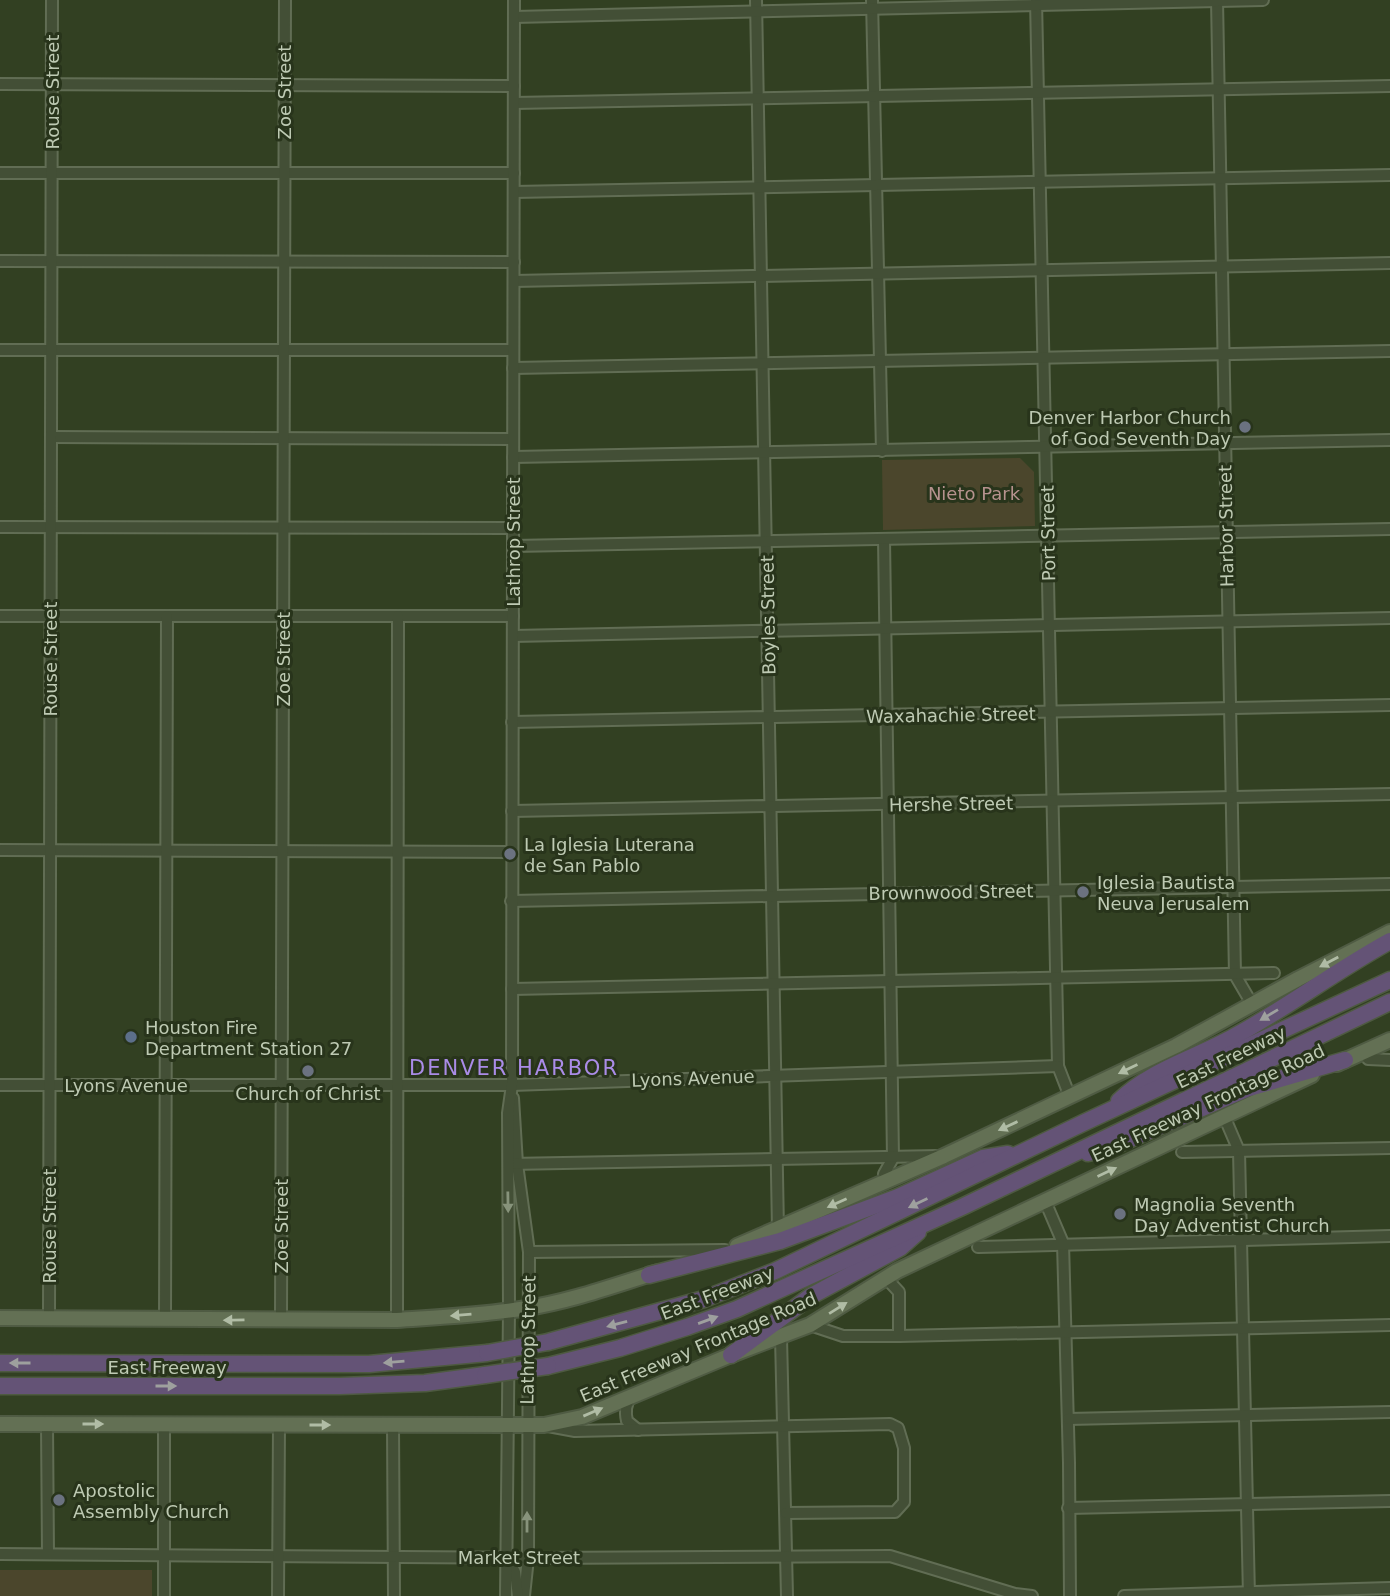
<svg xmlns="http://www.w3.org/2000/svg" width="1390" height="1596" viewBox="0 0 1390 1596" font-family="'DejaVu Sans',sans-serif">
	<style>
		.green { fill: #4b462c }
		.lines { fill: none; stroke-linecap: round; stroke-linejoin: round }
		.minor-casing { stroke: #616d54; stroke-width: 14 }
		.major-casing { stroke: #4f5b43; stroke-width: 18 }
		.highway-casing { stroke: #4e5a41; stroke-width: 19 }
		.minor { stroke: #434f36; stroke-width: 10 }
		.major { stroke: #637054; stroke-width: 14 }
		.highway { stroke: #645376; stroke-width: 16 }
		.highway-bridge-casing { stroke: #4e5a41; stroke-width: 19; stroke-linecap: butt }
		.highway-bridge { stroke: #645376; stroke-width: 16 }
		.oneway { fill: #b0bca5 }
		.oneway2 { fill: #9ea09e }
		.oneway3 { fill: #87937b }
		.worship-dot { fill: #6b7280; stroke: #28341b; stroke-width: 2.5 }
		.service-dot { fill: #5c6f8a; stroke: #28341b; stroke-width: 2.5 }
		.labels { text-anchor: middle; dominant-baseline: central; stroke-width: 6; stroke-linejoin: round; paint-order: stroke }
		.street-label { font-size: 18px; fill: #becab3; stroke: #28341b }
		.poi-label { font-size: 18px; fill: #becab3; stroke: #28341b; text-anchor: start }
		.park-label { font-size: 18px; fill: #b6928e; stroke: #28341b }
		.quarter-label { font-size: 21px; letter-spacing: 2px; fill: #aa8ce7; stroke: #28341b }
	</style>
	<rect width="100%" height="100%" fill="#324022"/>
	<g class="green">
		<path d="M1020,458L1034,472L1035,526L883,530L882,460Z"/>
		<rect x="0" y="1570" width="152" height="26"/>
	</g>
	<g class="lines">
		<defs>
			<g id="minor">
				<path d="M756,0L778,1230"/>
				<path d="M872,0L882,451"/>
				<path d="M1036,0L1058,1066L1070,1097"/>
				<path d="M1217,0L1235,975L1252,1004"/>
				<path d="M514,17L1263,0"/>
				<path d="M0,84L514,86"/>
				<path d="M514,103L1390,86"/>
				<path d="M0,173H514"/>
				<path d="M514,192L1390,175"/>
				<path d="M0,261L514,262"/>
				<path d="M514,281L1390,263"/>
				<path d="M0,350H513"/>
				<path d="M513,368L1390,351"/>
				<path d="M51,437L513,439"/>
				<path d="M513,457L1390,440"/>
				<path d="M0,527L513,528"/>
				<path d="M884,539L893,1158L884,1174"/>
				<path d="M513,546L1390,529"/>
				<path d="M0,616H513"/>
				<path d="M513,636L1390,618"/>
				<path d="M512,722L1390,705"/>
				<path d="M512,811L1390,794"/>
				<path d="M0,850L511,852"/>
				<path d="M511,901L1390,884"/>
				<path d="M512,989L1274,973"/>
				<path d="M1368,1059L1390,1060"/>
				<path d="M0,1085H512L1058,1066"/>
				<path d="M513,1098L517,1164L529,1252L528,1558L524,1596"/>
				<path d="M1224,1116L1239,1151L1249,1596"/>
				<path d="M1182,1152L1390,1148"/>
				<path d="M510,1164L939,1156"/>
				<path d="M1045,1201L1063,1243L1069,1463L1070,1596"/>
				<path d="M978,1247L1390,1236"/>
				<path d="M529,1252L725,1250"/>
				<path d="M886,1278L899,1292V1336"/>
				<path d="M49,1318L52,0"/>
				<path d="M281,1319L285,0"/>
				<path d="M165,1320L167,616"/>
				<path d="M397,1320L398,616"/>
				<path d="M810,1325L843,1336H899L1390,1325"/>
				<path d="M781,1337L787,1596"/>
				<path d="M632,1396C625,1404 625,1412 627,1421L638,1430"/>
				<path d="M1068,1419L1390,1412"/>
				<path d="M47,1424L48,1554"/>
				<path d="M393,1425L394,1596"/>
				<path d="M548,1426L575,1431L890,1424L898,1428L904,1448V1502L895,1512L786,1513"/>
				<path d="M1068,1508L1390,1501"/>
				<path d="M0,1554L534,1558L890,1556L1015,1594L1032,1596"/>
				<path d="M508,1560L515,1572L518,1596"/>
				<path d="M164,1596V1424"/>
				<path d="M278,1596L279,1424"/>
				<path d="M506,1596L509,1310L508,1113L512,1085L514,0"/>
				<path d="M1124,1596L1390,1588"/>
			</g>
			<g id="major">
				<path d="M1337,1064L1390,1040"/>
				<path d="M737,1246L944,1156L1176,1046L1298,979L1390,932"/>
				<path d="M0,1318L397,1320C440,1317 484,1315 527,1308C572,1301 615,1285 658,1272"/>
				<path d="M0,1424L544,1425L582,1417L731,1355L810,1325L897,1271L1312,1075"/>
			</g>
			<g id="highway">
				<path d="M1119,1101C1150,1070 1196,1058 1235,1036C1288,1007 1337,970 1390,941"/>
				<path d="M1088,1153L1107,1149L1249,1088L1345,1060"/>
				<path d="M649,1275L780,1241L898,1197L983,1158L1008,1154"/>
				<path d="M548,1342L704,1299L775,1271L1083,1123L1390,980"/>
				<path d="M731,1355L811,1296L900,1248L918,1232"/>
				<path d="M0,1363L369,1364L487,1353"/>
				<path d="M548,1366L620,1348L687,1327L737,1309L964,1206L1390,1002"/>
				<path d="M0,1386H340L425,1383L485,1375"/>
			</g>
		</defs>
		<use href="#minor" class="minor-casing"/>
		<use href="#major" class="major-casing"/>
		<use href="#highway" class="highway-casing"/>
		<use href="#minor" class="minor"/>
		<use href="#major" class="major"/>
		<use href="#highway" class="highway"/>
		<defs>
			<g id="highway-bridge">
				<path d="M487,1353L548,1342"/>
				<path d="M485,1375L548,1366"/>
			</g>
		</defs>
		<use href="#highway-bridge" class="highway-bridge-casing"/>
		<use href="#highway-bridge" class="highway-bridge"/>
	</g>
	<defs><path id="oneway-solid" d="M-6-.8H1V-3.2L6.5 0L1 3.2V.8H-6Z" transform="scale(1.75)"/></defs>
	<g class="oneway">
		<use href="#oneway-solid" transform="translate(1329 962) rotate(152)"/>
		<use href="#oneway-solid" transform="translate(1128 1069) rotate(154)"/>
		<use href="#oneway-solid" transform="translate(1008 1126) rotate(155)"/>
		<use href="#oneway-solid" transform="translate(1107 1172) rotate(-25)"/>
		<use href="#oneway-solid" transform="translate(837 1203) rotate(156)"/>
		<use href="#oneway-solid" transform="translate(838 1308) rotate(-32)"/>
		<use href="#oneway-solid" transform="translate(461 1315) rotate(175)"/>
		<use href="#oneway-solid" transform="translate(234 1320) rotate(179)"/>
		<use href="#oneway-solid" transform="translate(593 1412) rotate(-23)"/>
		<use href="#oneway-solid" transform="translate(93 1424)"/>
		<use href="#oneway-solid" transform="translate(320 1425)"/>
	</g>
	<g class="oneway2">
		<use href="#oneway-solid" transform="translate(1269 1015) rotate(149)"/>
		<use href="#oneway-solid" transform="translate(918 1203) rotate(154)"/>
		<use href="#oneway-solid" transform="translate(708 1320) rotate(-20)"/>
		<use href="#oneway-solid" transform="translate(617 1324) rotate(165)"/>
		<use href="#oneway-solid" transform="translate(394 1362) rotate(175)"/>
		<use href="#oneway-solid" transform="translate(20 1363) rotate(-180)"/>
		<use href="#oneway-solid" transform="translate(166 1386)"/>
	</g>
	<g class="oneway3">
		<use href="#oneway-solid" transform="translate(508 1202) rotate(89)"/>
		<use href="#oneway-solid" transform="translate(527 1522) rotate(-90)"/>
	</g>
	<g class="worship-dot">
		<circle cx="1245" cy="427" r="7"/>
		<circle cx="510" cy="854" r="7"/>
		<circle cx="1083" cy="892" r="7"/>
		<circle cx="308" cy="1071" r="7"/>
		<circle cx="1120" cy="1214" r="7"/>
		<circle cx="59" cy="1500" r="7"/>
	</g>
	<circle class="service-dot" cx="131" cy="1037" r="7"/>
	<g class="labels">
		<g class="street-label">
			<text transform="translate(52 92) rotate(-90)">Rouse Street</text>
			<text transform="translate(284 92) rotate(-90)">Zoe Street</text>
			<text transform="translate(1226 526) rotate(-91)">Harbor Street</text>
			<text transform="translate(1048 533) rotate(-91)">Port Street</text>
			<text transform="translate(513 542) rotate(-90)">Lathrop Street</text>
			<text transform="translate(768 615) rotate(-91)">Boyles Street</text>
			<text transform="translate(50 659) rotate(-90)">Rouse Street</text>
			<text transform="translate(283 659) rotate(-90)">Zoe Street</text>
			<text transform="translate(951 715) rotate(-1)">Waxahachie Street</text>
			<text transform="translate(951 804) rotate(-1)">Hershe Street</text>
			<text transform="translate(951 892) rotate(-1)">Brownwood Street</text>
			<text transform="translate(1231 1057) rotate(-26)">East Freeway</text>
			<text transform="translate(693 1078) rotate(-2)">Lyons Avenue</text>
			<text x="126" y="1085">Lyons Avenue</text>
			<text transform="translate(1208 1103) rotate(-25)">East Freeway Frontage Road</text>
			<text transform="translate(49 1226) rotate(-90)">Rouse Street</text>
			<text transform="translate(281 1226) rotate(-90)">Zoe Street</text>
			<text transform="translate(717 1293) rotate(-21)">East Freeway</text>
			<text transform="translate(528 1340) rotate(-89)">Lathrop Street</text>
			<text transform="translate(698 1347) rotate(-23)">East Freeway Frontage Road</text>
			<text x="167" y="1367">East Freeway</text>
			<text x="519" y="1557">Market Street</text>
		</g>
		<g class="poi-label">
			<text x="1231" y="417" text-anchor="end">Denver Harbor Church<tspan x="1231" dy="21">of God Seventh Day</tspan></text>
			<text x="524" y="844">La Iglesia Luterana<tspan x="524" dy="21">de San Pablo</tspan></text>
			<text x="1097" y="882">Iglesia Bautista<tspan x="1097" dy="21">Neuva Jerusalem</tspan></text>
			<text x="145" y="1027">Houston Fire<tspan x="145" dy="21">Department Station 27</tspan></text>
			<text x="308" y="1093" text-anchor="middle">Church of Christ</text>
			<text x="1134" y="1204">Magnolia Seventh<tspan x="1134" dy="21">Day Adventist Church</tspan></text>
			<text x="73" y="1490">Apostolic<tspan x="73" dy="21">Assembly Church</tspan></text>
		</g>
		<g class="park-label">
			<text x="974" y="493">Nieto Park</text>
		</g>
		<g class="quarter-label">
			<text x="514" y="1068">DENVER HARBOR</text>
		</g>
	</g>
</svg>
